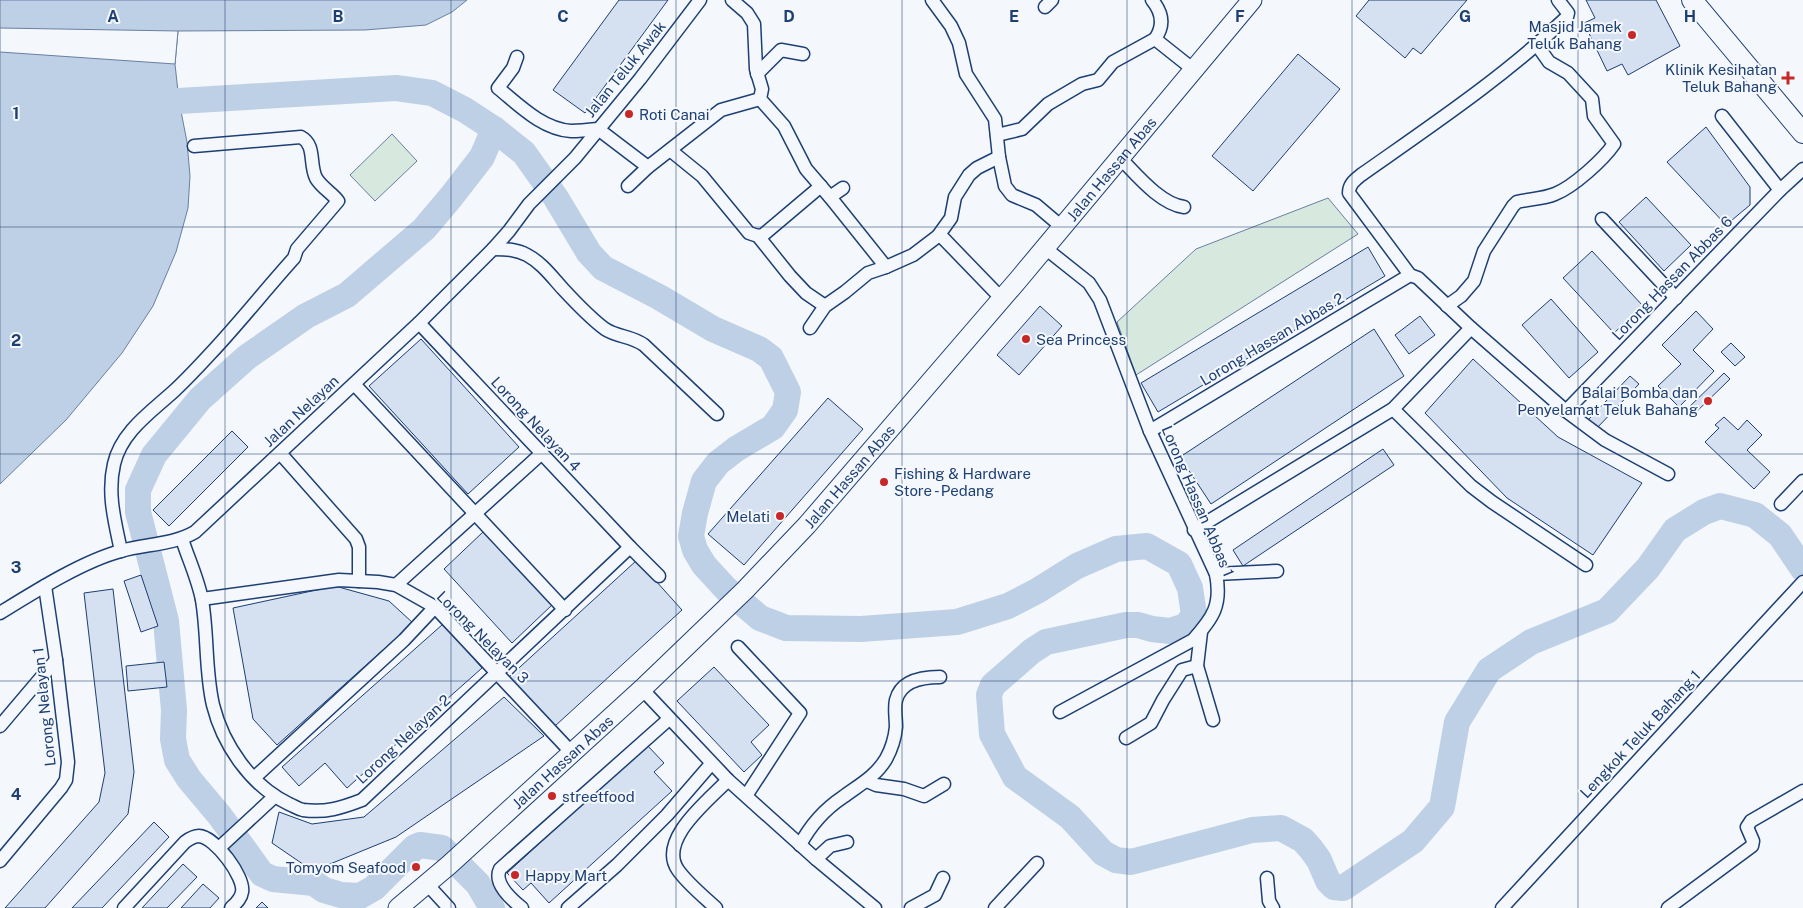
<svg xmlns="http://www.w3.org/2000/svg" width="1803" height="908" viewBox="0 0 1803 908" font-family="'Public Sans',sans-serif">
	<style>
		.green { fill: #d7e8df; stroke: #687fa3 }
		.water { fill: #bed0e5; stroke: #687fa3 }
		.pier { fill: #f4f7fb; stroke: #687fa3 }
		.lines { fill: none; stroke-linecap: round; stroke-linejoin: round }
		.river { stroke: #bed0e5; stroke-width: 26 }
		.building { fill: #d5e0f0; stroke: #1d3f73 }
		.street-casing { stroke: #1d3f73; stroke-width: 15 }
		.secondary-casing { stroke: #1d3f73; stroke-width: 21 }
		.primary-casing { stroke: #1d3f73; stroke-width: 22 }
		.street { stroke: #f4f7fb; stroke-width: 12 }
		.secondary { stroke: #f4f7fb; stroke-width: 19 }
		.primary { stroke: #f4f7fb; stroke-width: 20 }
		.grid { fill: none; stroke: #1d3f73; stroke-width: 1; stroke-opacity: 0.55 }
		.poi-dot { fill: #c62828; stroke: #f4f7fb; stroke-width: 2 }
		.labels { text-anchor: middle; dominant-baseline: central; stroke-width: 4; stroke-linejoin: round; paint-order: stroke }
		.poi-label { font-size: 15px; fill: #1d3f73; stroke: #f4f7fb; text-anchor: end }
		.street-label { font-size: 15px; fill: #1d3f73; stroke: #f4f7fb }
		.grid-label { font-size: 16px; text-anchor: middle; font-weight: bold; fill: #1d3f73; stroke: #f4f7fb; stroke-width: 4; stroke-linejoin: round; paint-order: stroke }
	</style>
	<rect width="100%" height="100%" fill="#f4f7fb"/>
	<g class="green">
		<path d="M392,134L417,161L375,201L350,175Z"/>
		<path d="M1328,198L1358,234L1136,375L1117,322L1196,249Z"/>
	</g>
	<path class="water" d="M0,0H467L452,12L426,25L365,30L178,31L175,64L179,101L187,142L190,176L188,208L176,252L153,306L122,353L66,420L0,484Z"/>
	<path class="pier" d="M0,28L178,31L175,64L0,52Z"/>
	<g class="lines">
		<g class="river">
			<path d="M179,101L396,88L432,93L465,110L494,129L524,153L556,198L589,253L603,268L659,297L713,329L759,349L771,358L788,392L785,410L773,427L736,449L718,463L704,481L695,513L691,536L695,550L704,565L726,589L760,618L786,628L861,629L957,622L1008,606L1037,591L1077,566L1116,549L1147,546L1179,564L1190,588L1194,615L1186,626L1170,631L1152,629L1138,625H1126L1046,642L1032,651L993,685L989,695L992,734L1015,777L1070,817L1103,853L1116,860L1131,862L1252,830L1281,828L1303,840L1311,849L1319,860L1328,881L1334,887L1343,888L1413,841L1442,807L1457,722L1489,670L1531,642L1607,611L1648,568L1675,530L1704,512L1720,506L1755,515L1780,535L1803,569"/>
			<path d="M492,908L478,884L442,848L420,845L415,847L374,888L360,896L341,895L324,890L314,883L273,879L262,874L220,816L189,779L177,760L173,739L174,710L166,621L138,512V490L154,455L200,399L247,357L306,316L347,295L424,229L451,197L482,157L494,129"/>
		</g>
	</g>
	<g class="building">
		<path d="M619,0H668L585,113L553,90Z"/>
		<path d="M1369,0H1467L1421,54L1413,48L1405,58L1356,16Z"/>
		<path d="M1586,0H1656L1680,46L1628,75L1622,64L1607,71L1584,23L1595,18Z"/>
		<path d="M1298,54L1340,89L1253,191L1212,156Z"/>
		<path d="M1706,127L1750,187V205L1726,225L1667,162Z"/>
		<path d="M1646,197L1691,245L1664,271L1619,222Z"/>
		<path d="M1368,247L1385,276L1158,412L1141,383Z"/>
		<path d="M1592,251L1643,306L1614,333L1563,278Z"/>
		<path d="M1551,299L1598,352L1569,378L1522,325Z"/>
		<path d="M1040,306L1062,326L1019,375L997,355Z"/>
		<path d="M1696,311L1713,329L1693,350L1714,371L1679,407L1658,386L1681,364L1662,345Z"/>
		<path d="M1420,316L1435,335L1409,354L1395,335Z"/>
		<path d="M1374,329L1404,376L1211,504L1180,457Z"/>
		<path d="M421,339L519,447L468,494L369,386Z"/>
		<path d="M1731,343L1745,357L1735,366L1721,352Z"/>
		<path d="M1473,359L1558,437L1642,483L1593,555L1507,498L1425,413Z"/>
		<path d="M1724,373L1730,379L1690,418L1684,412Z"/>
		<path d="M1630,376L1639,384L1596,429L1587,421Z"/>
		<path d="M828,398L863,429L744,565L708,534Z"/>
		<path d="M1724,417L1738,430L1747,420L1762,435L1747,450L1770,472L1754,489L1705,442L1719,428L1715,425Z"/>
		<path d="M232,431L248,447L169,526L153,510Z"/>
		<path d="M1383,449L1394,465L1243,566L1233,550Z"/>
		<path d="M483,532L552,605L512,643L444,569Z"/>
		<path d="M637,560L682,610L555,726L509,677Z"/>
		<path d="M141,575L158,626L141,632L124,581Z"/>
		<path d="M335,586L389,601L413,623L277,745L253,719L233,608Z"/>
		<path d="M113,589L134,772L128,814L45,908H5L99,802L105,773L84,593Z"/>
		<path d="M443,624L482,668L347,788L325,763L299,786L282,767Z"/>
		<path d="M164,662L167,687L128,691L126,666Z"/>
		<path d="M714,667L769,725L751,742L762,755L744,772L677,701Z"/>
		<path d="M504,697L544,736L396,837L313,871L272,843L279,812L312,824L364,817Z"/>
		<path d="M647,745L664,763L654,772L672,791L549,903L531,883L523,890L507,873Z"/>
		<path d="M154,822L169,837L102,908H72Z"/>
		<path d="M183,864L197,877L167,908H142Z"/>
		<path d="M203,884L219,898L210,908H181Z"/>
		<path d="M262,902L268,908H256Z"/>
	</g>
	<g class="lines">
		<defs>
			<g id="street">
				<path d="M732,0L747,13L754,24L756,69L762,89L760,99L784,126L806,169L830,197L886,267"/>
				<path d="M932,0L951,26L959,43L966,74L995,119L999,157L1005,186L1012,195L1036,205L1062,227"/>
				<path d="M1152,0C1162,12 1165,25 1155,39L1194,70"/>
				<path d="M1558,0L1568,13L1567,17C1504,77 1432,125 1361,175C1355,180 1349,184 1349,193L1410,275L1418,278L1471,328L1566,411L1605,440L1668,474"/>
				<path d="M1045,7L1052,0"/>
				<path d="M517,57L513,68L498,88C519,105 542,129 571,131C579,131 589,130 598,129L648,167"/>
				<path d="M757,74L781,50L803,54"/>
				<path d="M1722,116L1780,190"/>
				<path d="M997,135L1022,129L1048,104L1082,84L1098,80L1113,62L1155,39"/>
				<path d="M670,150L702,176L749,233L758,236L790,276L806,293L825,306"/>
				<path d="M1120,158C1136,174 1160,204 1184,207"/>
				<path d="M628,186L648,167L721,110L760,99"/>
				<path d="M830,197L843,188"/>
				<path d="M1602,219L1676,298"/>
				<path d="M758,236L763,235L821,186"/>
				<path d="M938,236L943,238L1002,299"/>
				<path d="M1045,248L1089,283L1100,300L1150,431L1216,574C1222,605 1213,618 1193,640L1060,712"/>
				<path d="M493,249C505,249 516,249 527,255C542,263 552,277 563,289C576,303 590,318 605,329C617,337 632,336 644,345L717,414"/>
				<path d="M1447,306L1461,296L1474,281L1484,251L1513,206L1517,202C1529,199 1543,199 1555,194C1573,187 1603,160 1614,144L1594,116L1592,99L1568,73L1549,62L1537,45"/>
				<path d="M419,323L630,547L659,576"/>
				<path d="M810,328L825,306L845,292L868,273L886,267L913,255L938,236L951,218L955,197L969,175L977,168L999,157"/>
				<path d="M354,384L565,610"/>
				<path d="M1393,409L1471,486L1492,502L1586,565"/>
				<path d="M1566,411L1780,190L1803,169"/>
				<path d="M1150,431L1410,275"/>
				<path d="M280,453L356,539L359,547V581"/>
				<path d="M1781,504L1803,481"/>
				<path d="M1194,530L1393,409L1471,328"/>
				<path d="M182,539C188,558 198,579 202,600C208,635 205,671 213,705C223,745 251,786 289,804C294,806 298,809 303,810C326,813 341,808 362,800L630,547"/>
				<path d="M121,551C115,522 107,494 114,464C121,432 151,412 174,391C187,379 199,366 211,353C240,322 266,289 294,258L297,249L338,201C332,193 321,187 316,178C309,164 316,145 301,137L194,146"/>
				<path d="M1216,574L1277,571"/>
				<path d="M396,585L542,453"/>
				<path d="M202,599L339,580L378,582L396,585L435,607L572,753"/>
				<path d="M0,613C34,592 83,561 121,551C145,544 173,545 195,532L419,323L493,249L509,231L529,204L575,158L640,79L700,0"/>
				<path d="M1201,632L1197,666L1213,720"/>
				<path d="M738,647L800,713L746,796"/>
				<path d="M642,689L728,780L816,859L875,908"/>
				<path d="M0,726L56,660"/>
				<path d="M1126,738L1151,723L1163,700L1182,670L1197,666"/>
				<path d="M254,778L404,640L435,607"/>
				<path d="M867,781L876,785L904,789L924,796L944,784"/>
				<path d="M800,845C810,826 825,809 843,797C859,785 875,777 886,759C891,750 895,737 896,727C896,718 894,708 896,700C901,680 923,677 940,677"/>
				<path d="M219,848L274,797"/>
				<path d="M816,859L830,846L847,842"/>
				<path d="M0,861L61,788L66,780L68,762L56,660L45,586"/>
				<path d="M1267,878L1269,901L1273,908"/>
				<path d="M427,884L449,908"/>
				<path d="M124,908L185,842C189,839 193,836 199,836C215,837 245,877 242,892C241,899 236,903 231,908"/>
				<path d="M522,908C511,899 493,883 500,869L669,719"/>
				<path d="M568,908L617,865L667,815L711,764"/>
				<path d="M716,908C704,897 687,883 678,870C657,840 709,800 728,780"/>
				<path d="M911,908L935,895L943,878"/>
				<path d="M995,908L1037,863"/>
				<path d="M1502,908L1803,582"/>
				<path d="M1668,908L1752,846L1753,841L1747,827L1751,821L1803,791"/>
			</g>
			<g id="secondary">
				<path id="s1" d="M398,908L449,865L642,689L745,590L807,525L1018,280L1252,0"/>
			</g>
			<path id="primary" d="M1692,0L1803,133"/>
		</defs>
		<use href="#street" class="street-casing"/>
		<use href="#secondary" class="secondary-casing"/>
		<use href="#primary" class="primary-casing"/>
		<use href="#street" class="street"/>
		<use href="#secondary" class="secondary"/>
		<use href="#primary" class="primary"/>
	</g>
	<path class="grid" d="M225,0V908M451,0V908M676,0V908M902,0V908M1127,0V908M1352,0V908M1578,0V908M0,227H1803M0,454H1803M0,681H1803"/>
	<g class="poi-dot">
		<circle cx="1632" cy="35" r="5"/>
		<path d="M1785.5 70.5h5v5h5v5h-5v5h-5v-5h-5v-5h5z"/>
		<circle cx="629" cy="114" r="5"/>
		<circle cx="1026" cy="339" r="5"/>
		<circle cx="1708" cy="401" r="5"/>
		<circle cx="884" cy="482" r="5"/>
		<circle cx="780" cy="516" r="5"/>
		<circle cx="552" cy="796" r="5"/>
		<circle cx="416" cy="867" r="5"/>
		<circle cx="515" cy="875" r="5"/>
	</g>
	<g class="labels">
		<g class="poi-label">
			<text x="1622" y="26">Masjid Jamek<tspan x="1622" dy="17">Teluk Bahang</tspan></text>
			<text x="1777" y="69">Klinik Kesihatan<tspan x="1777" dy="17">Teluk Bahang</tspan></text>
			<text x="639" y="114" text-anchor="start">Roti Canai</text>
			<text x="1036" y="339" text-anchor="start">Sea Princess</text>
			<text x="1698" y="392">Balai Bomba dan<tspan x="1698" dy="17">Penyelamat Teluk Bahang</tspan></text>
			<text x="894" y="473" text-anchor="start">Fishing &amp; Hardware<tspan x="894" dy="17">Store - Pedang</tspan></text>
			<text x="770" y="516">Melati</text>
			<text x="562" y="796" text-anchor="start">streetfood</text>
			<text x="406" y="867">Tomyom Seafood</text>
			<text x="525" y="875" text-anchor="start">Happy Mart</text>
		</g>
		<g class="street-label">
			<text transform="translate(625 69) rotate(-51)">Jalan Teluk Awak</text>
			<text stroke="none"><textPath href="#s1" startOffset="1029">Jalan Hassan Abas</textPath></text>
			<text transform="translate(1672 278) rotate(-46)">Lorong Hassan Abbas 6</text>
			<text transform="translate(1272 339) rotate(-31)">Lorong Hassan Abbas 2</text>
			<text transform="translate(301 411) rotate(-43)">Jalan Nelayan</text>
			<text transform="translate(536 424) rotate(47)">Lorong Nelayan 4</text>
			<text stroke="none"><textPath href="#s1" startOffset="625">Jalan Hassan Abas</textPath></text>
			<text transform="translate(1198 501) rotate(67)">Lorong Hassan Abbas 1</text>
			<text transform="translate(483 637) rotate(45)">Lorong Nelayan 3</text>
			<text transform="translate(44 707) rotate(-96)">Lorong Nelayan 1</text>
			<text transform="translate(1640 734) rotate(-47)">Lengkok Teluk Bahang 1</text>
			<text transform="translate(403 739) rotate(-43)">Lorong Nelayan 2</text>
			<text stroke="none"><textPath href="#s1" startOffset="220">Jalan Hassan Abas</textPath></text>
		</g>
	</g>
	<g class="grid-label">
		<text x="113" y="22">A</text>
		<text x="338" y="22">B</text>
		<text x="563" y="22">C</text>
		<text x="789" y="22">D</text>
		<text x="1014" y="22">E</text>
		<text x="1240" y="22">F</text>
		<text x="1465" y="22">G</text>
		<text x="1690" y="22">H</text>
		<text x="16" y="119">1</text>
		<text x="16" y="346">2</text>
		<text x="16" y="573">3</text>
		<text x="16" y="800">4</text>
	</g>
</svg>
